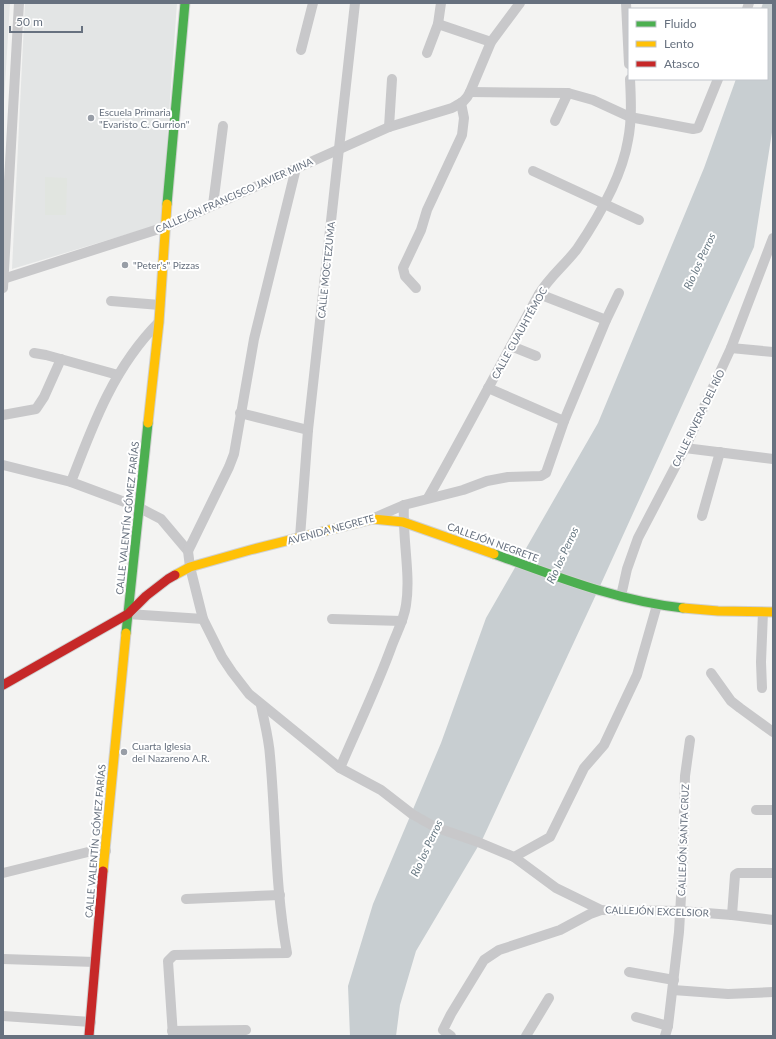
<svg xmlns="http://www.w3.org/2000/svg" width="776" height="1039" viewBox="0 0 776 1039" font-family="Lato,sans-serif">
	<style>
		.built { fill: #e3e5e5 }
		.green { fill: #e1e5e0 }
		.water { fill: #c8ced1 }
		.lines { fill: none; stroke-linecap: round; stroke-linejoin: round }
		.fast-casing { stroke: #d0d1d1; stroke-width: 11 }
		.slow-casing { stroke: #d0d1d1; stroke-width: 11 }
		.jam-casing { stroke: #d0d1d1; stroke-width: 11 }
		.street { stroke: #c8c8ca; stroke-width: 10 }
		.fast { stroke: #4caf50; stroke-width: 9 }
		.slow { stroke: #ffc107; stroke-width: 9 }
		.jam { stroke: #c62828; stroke-width: 9 }
		.poi-dot { fill: #989ea7; stroke: #fff; stroke-width: 1.5 }
		.labels { text-anchor: middle; dominant-baseline: central; stroke-width: 4; stroke-linejoin: round; paint-order: stroke }
		.poi-label { font-size: 10px; fill: #67717f; stroke: #fff; text-anchor: start }
		.street-label { font-size: 10px; fill: #67717f; stroke: #fff }
		.water-label { font-size: 11px; font-style: italic; fill: #687882; stroke: #fff }
	</style>
	<rect width="100%" height="100%" fill="#f3f3f2"/>
	<g class="built">
		<path d="M3,3H10L3,117Z"/>
		<path d="M25,3H177L161,224L12,269Z"/>
	</g>
	<path class="green" d="M45,177L67,178L66,215H45Z"/>
	<path class="water" d="M763,3H773V126L754,247L600,586L483,838L416,951L400,1005L396,1036H350L348,986L373,904L441,743L486,618L598,423L704,168L736,79H767V9H761Z"/>
	<g class="lines">
		<defs>
			<g id="fast">
				<path d="M167,204L185,3"/>
				<path d="M494,554C556,576 617,601 683,608"/>
				<path d="M126,633L148,423"/>
			</g>
			<g id="slow">
				<path d="M148,423L159,322L167,204"/>
				<path d="M175,575L190,567L250,550L373,519L403,522L494,554"/>
				<path d="M683,608L718,611L773,612"/>
				<path d="M103,871L126,633"/>
			</g>
			<g id="jam">
				<path d="M3,685L128,614L146,596L168,579L175,575"/>
				<path d="M89,1036L103,871"/>
			</g>
		</defs>
		<use href="#fast" class="fast-casing"/>
		<use href="#slow" class="slow-casing"/>
		<use href="#jam" class="jam-casing"/>
		<g class="street">
			<path d="M626,3L629,64"/>
			<path d="M747,9L749,3"/>
			<path d="M438,24L491,42"/>
			<path d="M301,50L313,3"/>
			<path d="M427,53L438,24L441,3"/>
			<path d="M470,92L568,93L593,100L630,117L693,129L698,128L718,79"/>
			<path d="M555,121L568,93"/>
			<path d="M389,127L392,79"/>
			<path d="M533,171L639,220"/>
			<path d="M213,205L223,126"/>
			<path d="M3,279L165,227L389,127L452,108C461,103 466,101 470,92L491,42L520,3"/>
			<path d="M3,288L19,3"/>
			<path d="M416,288L405,276L403,268L421,230L427,210L462,135L464,118L461,103"/>
			<path d="M539,294L606,320"/>
			<path d="M111,301L160,305"/>
			<path d="M511,346L536,356"/>
			<path d="M731,348L773,352"/>
			<path d="M34,353L46,355L118,375"/>
			<path d="M488,388L564,421"/>
			<path d="M240,413L308,430"/>
			<path d="M3,415L36,409L44,397L61,359"/>
			<path d="M685,448L773,459"/>
			<path d="M3,465L71,482L138,507L161,519L188,551L190,567L203,619L222,657L232,672L249,694L340,768L381,790L412,814L435,827L478,842L514,857L556,888L601,910L680,911L732,915L773,920"/>
			<path d="M71,482C93,424 114,367 159,322"/>
			<path d="M428,498C466,431 501,363 538,296C548,278 565,265 577,249C598,218 622,177 628,140C632,120 631,99 630,79"/>
			<path d="M702,516L720,452"/>
			<path d="M374,518L404,505L463,490L487,481L508,477L541,476L546,473L564,421L606,320L619,293"/>
			<path d="M300,537L308,430L355,3"/>
			<path d="M188,551L229,467L234,454L254,339L296,168"/>
			<path d="M621,596L627,569L638,538L685,448L731,348L773,238"/>
			<path d="M128,614L203,619"/>
			<path d="M332,619L402,621"/>
			<path d="M711,673L731,701L740,708L773,732"/>
			<path d="M762,688L761,662L763,612"/>
			<path d="M340,768C357,728 376,689 391,648C396,634 404,620 406,605C411,574 402,538 404,505"/>
			<path d="M756,810H773"/>
			<path d="M514,857L550,837L584,768L604,745L637,675L657,605"/>
			<path d="M3,873L88,852L106,851"/>
			<path d="M186,899L280,895"/>
			<path d="M732,915L735,875L738,873H773"/>
			<path d="M3,959L95,962"/>
			<path d="M629,972L674,980"/>
			<path d="M673,990L728,994L773,992"/>
			<path d="M3,1016L91,1022"/>
			<path d="M636,1017L668,1026"/>
			<path d="M172,1031L246,1030"/>
			<path d="M173,1036L168,961L174,955L287,953C275,888 276,821 270,756C269,739 264,721 261,705"/>
			<path d="M451,1036L443,1030L451,1014L484,960L499,950L560,930L590,914L601,910"/>
			<path d="M526,1036L549,998"/>
			<path d="M665,1036L668,1026L679,932L682,879L685,776L690,740"/>
		</g>
		<use href="#fast" class="fast"/>
		<use href="#slow" class="slow"/>
		<use href="#jam" class="jam"/>
	</g>
	<g class="poi-dot">
		<circle cx="91" cy="118" r="4"/>
		<circle cx="125" cy="265" r="4"/>
		<circle cx="124" cy="752" r="4"/>
	</g>
	<g class="labels">
		<g class="poi-label">
			<text x="99" y="112">Escuela Primaria<tspan x="99" dy="12">"Evaristo C. Gurrion"</tspan></text>
			<text x="133" y="265">"Peter's" Pizzas</text>
			<text x="132" y="746">Cuarta Iglesia<tspan x="132" dy="12">del Nazareno A.R.</tspan></text>
		</g>
		<g class="street-label">
			<text transform="translate(234 195) rotate(-24)">CALLEJÓN FRANCISCO JAVIER MINA</text>
			<text transform="translate(326 270) rotate(-84)">CALLE MOCTEZUMA</text>
			<text transform="translate(519 333) rotate(-61)">CALLE CUAUHTÉMOC</text>
			<text transform="translate(698 418) rotate(-64)">CALLE RIVERA DEL RÍO</text>
			<text transform="translate(127 518) rotate(-84)">CALLE VALENTÍN GÓMEZ FARÍAS</text>
			<text transform="translate(331 529) rotate(-15)">AVENIDA NEGRETE</text>
			<text transform="translate(493 542) rotate(20)">CALLEJÓN NEGRETE</text>
			<text transform="translate(683 840) rotate(-88)">CALLEJÓN SANTA CRUZ</text>
			<text transform="translate(95 841) rotate(-85)">CALLE VALENTÍN GÓMEZ FARÍAS</text>
			<text transform="translate(657 911) rotate(2)">CALLEJÓN EXCELSIOR</text>
		</g>
		<g class="water-label">
			<text transform="translate(699 261) rotate(-65)">Rio los Perros</text>
			<text transform="translate(562 555) rotate(-65)">Rio los Perros</text>
			<text transform="translate(426 848) rotate(-65)">Rio los Perros</text>
		</g>
	</g>
	<rect width="776" height="1039" fill="none" stroke="#67717f" stroke-width="8"/>
	<rect x="628" y="8" width="140" height="72" fill="#ffffff" stroke="#c2c6cc"/>
	<rect x="636" y="21" width="20" height="6" fill="#4caf50" stroke="#c2c6cc"/>
	<text x="664" y="28" font-size="12" fill="#67717f">Fluido</text>
	<rect x="636" y="41" width="20" height="6" fill="#ffc107" stroke="#c2c6cc"/>
	<text x="664" y="48" font-size="12" fill="#67717f">Lento</text>
	<rect x="636" y="61" width="20" height="6" fill="#c62828" stroke="#c2c6cc"/>
	<text x="664" y="68" font-size="12" fill="#67717f">Atasco</text>
	<path d="M10 26v6h72v-6" fill="none" stroke="#67717f" stroke-width="2"/>
	<text x="16" y="26" font-size="12" fill="#67717f" stroke="#ffffff" stroke-width="3" paint-order="stroke">50 m</text>
</svg>
